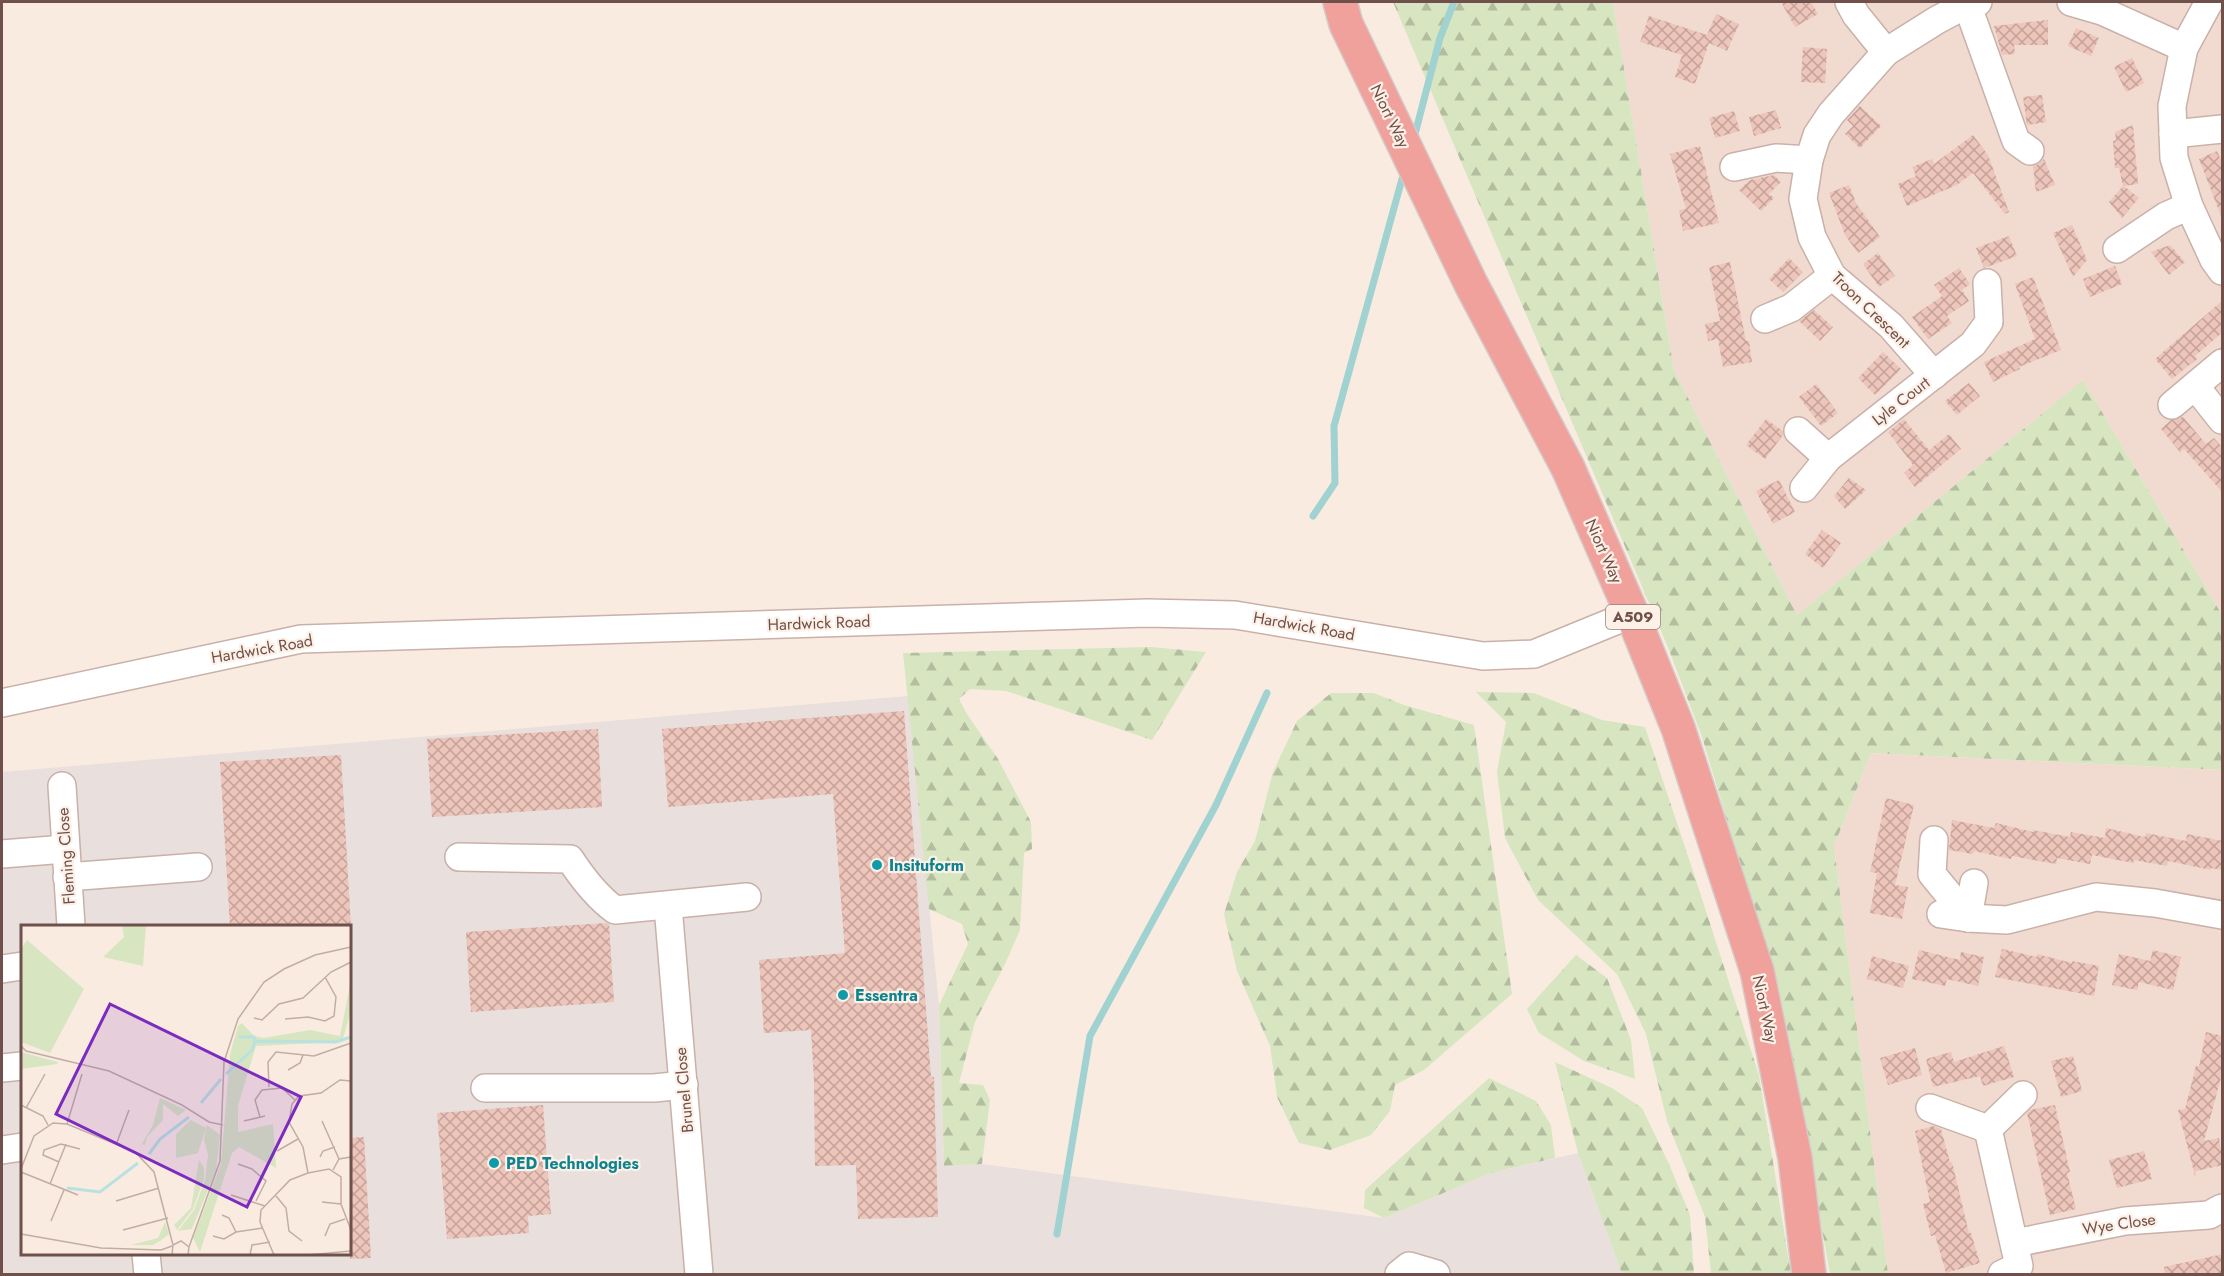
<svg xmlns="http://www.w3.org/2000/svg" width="2224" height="1276" viewBox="0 0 2224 1276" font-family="Jost,sans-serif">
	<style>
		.residential { fill: #f1dbd0 }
		.industrial { fill: #e9dfdc; fill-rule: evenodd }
		.forest { fill: url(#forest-firs) }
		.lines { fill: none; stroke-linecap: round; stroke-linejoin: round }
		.stream { stroke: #9fd2d0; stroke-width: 7 }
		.building { fill: url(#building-cross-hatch) }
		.minor-casing { stroke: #c9b1a9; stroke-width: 30 }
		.highway-casing { stroke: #d4cac9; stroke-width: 36 }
		.minor { stroke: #fff; stroke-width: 27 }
		.highway { stroke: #f0a19c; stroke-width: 33 }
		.culture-dot { fill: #0f9aa8; stroke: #fdf0e6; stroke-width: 2 }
		.labels { text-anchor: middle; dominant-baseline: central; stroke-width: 4.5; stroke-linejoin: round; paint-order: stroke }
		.shield { fill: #fdf0e6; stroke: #9a8079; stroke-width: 1.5 }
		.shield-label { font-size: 15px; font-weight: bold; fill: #6f504a }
		.street-label { font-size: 16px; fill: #6f504a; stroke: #fdf0e6 }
		.culture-label { font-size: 16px; font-weight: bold; fill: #0d838f; stroke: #fdf0e6; text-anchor: start }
		.inset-river { fill: none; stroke: #b8e1df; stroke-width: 3 }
		.inset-road { fill: none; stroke: #c2ada5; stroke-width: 1.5 }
		.view { fill: #7b2cbf; fill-opacity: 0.15; stroke: #7b2cbf; stroke-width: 3 }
		.inset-edge { fill: none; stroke: #6f504a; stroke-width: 3 }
	</style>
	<defs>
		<pattern id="forest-firs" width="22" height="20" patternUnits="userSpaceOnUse" patternTransform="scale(1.5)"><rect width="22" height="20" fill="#d7e6c1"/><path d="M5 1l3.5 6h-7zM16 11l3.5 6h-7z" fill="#b3bd9f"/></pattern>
		<pattern id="building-cross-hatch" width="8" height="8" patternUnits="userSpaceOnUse" patternTransform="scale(1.5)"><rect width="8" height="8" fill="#edc5bb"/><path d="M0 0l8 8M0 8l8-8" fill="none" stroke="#c4a29a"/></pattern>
	</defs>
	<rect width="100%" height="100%" fill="#faebe1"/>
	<g class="residential">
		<path d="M1613,2H2222V615L2083,380L1797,615L1674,370Z"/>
		<path d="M1871,753L2222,770V1274H1888L1834,846Z"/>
	</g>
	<path class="industrial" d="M908,696L939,1005L944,1166L982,1164L1384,1218L1491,1173L1578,1153L1622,1274H2V772ZM22,926H350V1254H22Z"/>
	<g class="forest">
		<path d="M1393,2H1613L1674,370L1797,615L2083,380L2222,615V770L1871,753L1834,846L1888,1274H1830L1781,1000L1702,737L1669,650Z"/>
		<path d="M1151,647L1206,652L1152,740L1006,691L970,689L959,699L967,714L998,759L1031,822L1032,849L1024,853L1020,930L1006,962L975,1022L959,1083L983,1085L990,1100L982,1164L944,1166L939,1005L968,944L962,924L929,909L903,653Z"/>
		<path d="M1476,692L1534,693L1602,720L1645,727L1694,874L1759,1075L1791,1274H1711L1705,1217L1667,1121L1646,1034L1617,974L1538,900L1505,838L1497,772L1506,722Z"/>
		<path d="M1331,693H1374L1404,705L1474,725L1512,994L1424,1070L1395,1085L1390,1111L1371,1135L1330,1150L1299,1143L1277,1097L1270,1046L1237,971L1224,914L1237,872L1255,841L1273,772L1297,721Z"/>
		<path d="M1576,955L1607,978L1631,1040L1635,1079L1584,1061L1539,1033L1527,1009Z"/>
		<path d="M1555,1062L1612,1088L1642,1108L1669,1164L1690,1215L1694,1274H1622L1578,1153Z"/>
		<path d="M1489,1078L1536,1101L1551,1125L1555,1158L1491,1173L1384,1218L1364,1208L1365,1190Z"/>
	</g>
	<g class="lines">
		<g class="stream">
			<path d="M1415,134L1440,38L1454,2"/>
			<path d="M1313,516L1335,483L1334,426L1402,179"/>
			<path d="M1057,1234L1090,1036L1216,805L1267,693"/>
		</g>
	</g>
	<g class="building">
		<path d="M1781,2H1811L1818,14L1795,27Z"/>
		<path d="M1716,14L1739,24L1727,51L1709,43L1695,84L1675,77L1682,55L1640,42L1649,16L1707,35Z"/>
		<path d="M2048,20V45H2014L2015,54L2002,55L1994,26Z"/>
		<path d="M2076,28L2099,38L2091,56L2068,46Z"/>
		<path d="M1803,47L1827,49L1825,83L1801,82Z"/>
		<path d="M2132,58L2144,83L2126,92L2114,67Z"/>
		<path d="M2042,95L2046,122L2027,125L2023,97Z"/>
		<path d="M1860,106L1881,126L1860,148L1845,134L1853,126L1847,120Z"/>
		<path d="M1776,110L1781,128L1754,136L1749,117Z"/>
		<path d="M1734,111L1740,131L1715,138L1709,118Z"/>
		<path d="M2133,125L2138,184L2124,186L2139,198L2122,218L2109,202L2123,186L2119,168H2115L2113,141L2116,140L2115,132Z"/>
		<path d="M1973,135L1988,155L2009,212L2005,214L1973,173L1957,185L1907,206L1898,184L1916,176L1912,167L1932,159L1934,164Z"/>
		<path d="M1700,146L1719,223L1683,231L1679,210L1686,209L1670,154Z"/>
		<path d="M2217,151L2223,164L2221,216L2199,159Z"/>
		<path d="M2044,159L2055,185L2036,192L2033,166L2037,165Z"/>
		<path d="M1774,175L1781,182L1769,194L1774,198L1761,211L1739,190L1750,180Z"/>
		<path d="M1849,185L1856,203L1880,237L1858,253L1845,235L1829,193Z"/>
		<path d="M2072,225L2087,260L2073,277L2053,233Z"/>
		<path d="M2009,236L2017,256L1984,268L1976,248Z"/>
		<path d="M2170,245L2185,262L2169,275L2151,252Z"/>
		<path d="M1878,253L1895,276L1879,287L1863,264Z"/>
		<path d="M1789,258L1803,272L1783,292L1769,279Z"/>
		<path d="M1730,262L1746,341H1749L1752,362L1723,367L1718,339L1708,341L1705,324L1720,321L1709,267Z"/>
		<path d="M2115,266L2122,284L2090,297L2083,279Z"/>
		<path d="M1959,268L1970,284L1962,290L1969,301L1947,316L1952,323L1928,339L1912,317L1942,296L1934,285Z"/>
		<path d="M2033,277L2061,350L2019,367L2020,369L1993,382L1984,362L2035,339L2015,284Z"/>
		<path d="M2223,300V332L2195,356L2197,359L2172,379L2155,359Z"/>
		<path d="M1814,310L1833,327L1820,341L1799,321Z"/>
		<path d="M1883,352L1901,369L1875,395L1858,378Z"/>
		<path d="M1969,383L1980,396L1957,415L1945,401Z"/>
		<path d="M1816,384L1838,413L1821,426L1799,397Z"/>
		<path d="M2183,417L2206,444L2214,438L2223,448V493L2184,449L2180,452L2161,429L2171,420Z"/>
		<path d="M1766,419L1783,431V435L1765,459L1746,445Z"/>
		<path d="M1904,419L1929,450L1949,434L1961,449L1915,487L1904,473L1913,465L1888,432Z"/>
		<path d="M1849,478L1866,490L1845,509L1834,496Z"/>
		<path d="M1779,480L1795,512L1773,524L1756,491Z"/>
		<path d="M1822,530L1841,543L1823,568L1805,554Z"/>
		<path d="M904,711L931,1077H934L938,1217L858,1219L856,1165L815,1166L814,1081L811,1030L764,1033L759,960L845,953L833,794L668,807L662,729Z"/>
		<path d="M598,729L602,807L432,817L427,739Z"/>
		<path d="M341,755L351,927H230L220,762Z"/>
		<path d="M1886,798L1914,805L1895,885L1908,887L1902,919L1870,913L1877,873L1870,872Z"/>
		<path d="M1952,820L1994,828L1996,823L2033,832V830L2070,837L2071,832L2105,838L2106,828L2145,837L2146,833L2186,841L2187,834L2223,841V870L2211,868V870L2168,861L2167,866L2134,860L2133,863L2092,855L2090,864L2057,858L2056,864L2012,856L2011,859L1974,851L1973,854L1949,850Z"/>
		<path d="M606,923L609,924L614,1002L471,1012L466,932Z"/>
		<path d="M2002,949L2037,957V954L2072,963V961L2099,966L2094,996L1995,977Z"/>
		<path d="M1919,950L1960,960L1961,952L1984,957L1978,986L1947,979L1945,986L1912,979Z"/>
		<path d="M2153,950L2181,957L2173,990L2139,982L2137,990L2112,985L2119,954L2150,961Z"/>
		<path d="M1872,956L1909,966L1903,988L1867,979Z"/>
		<path d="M2206,1032L2223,1036V1070L2204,1141L2219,1138L2223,1165L2196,1171L2195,1176L2178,1110L2185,1109L2196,1066L2199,1067Z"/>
		<path d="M2004,1046L2014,1077L1983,1086L1980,1076L1933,1087L1926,1059L1951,1052L1954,1062Z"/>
		<path d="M1915,1048L1922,1075L1888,1085L1880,1058Z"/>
		<path d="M2073,1056L2082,1091L2061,1097L2051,1061Z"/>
		<path d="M543,1105L551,1214L528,1216L529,1233L447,1239L437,1113Z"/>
		<path d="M2055,1105L2070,1172L2067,1173L2076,1209L2050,1215L2027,1113L2030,1110Z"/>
		<path d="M1934,1126L1941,1129L1950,1162H1952L1969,1233H1971L1980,1263L1946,1273L1935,1235L1931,1236L1923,1204L1930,1202L1915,1131Z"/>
		<path d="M364,1137L371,1258L350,1259V1138Z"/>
		<path d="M2144,1151L2152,1179L2117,1188L2109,1160Z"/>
		<path d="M2223,1254V1275H2165L2164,1267Z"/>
	</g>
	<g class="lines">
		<defs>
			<g id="minor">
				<path d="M1849,2L1856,15L1886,52"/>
				<path d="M2071,2L2102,11L2184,48"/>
				<path d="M2209,2L2184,48L2172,106L2174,158L2189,206L2214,260L2222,271"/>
				<path d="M1967,4L2016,141L2030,151"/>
				<path d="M2173,134L2222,129"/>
				<path d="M1734,167L1776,158L1809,160"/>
				<path d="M2117,249L2166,216L2189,206"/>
				<path d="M1765,319L1791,308L1832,276"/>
				<path d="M1934,375L1891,326L1832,276L1812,237L1803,199L1809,160L1817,135L1831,114L1886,52L1937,20L1967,4L1978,2"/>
				<path d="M2195,386L2222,420"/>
				<path d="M2172,405L2222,363"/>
				<path d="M1798,431L1828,458"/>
				<path d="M1804,488L1828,458L1973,344L1989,322L1987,283"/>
				<path d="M2,703L301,639L1147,613L1235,615L1483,656L1534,654L1632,614"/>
				<path d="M62,786L71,926"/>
				<path d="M1934,840L1932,874L1968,918"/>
				<path d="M2,854L65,849"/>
				<path d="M459,857L570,859C583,879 596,896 615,910L747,897"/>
				<path d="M67,877L198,867"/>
				<path d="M668,906L699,1274"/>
				<path d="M1941,914L1968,918L2007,920L2096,897L2155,903L2222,915"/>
				<path d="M1968,918L1974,883"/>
				<path d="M2,969L22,966"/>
				<path d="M2,1068L22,1066"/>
				<path d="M485,1088H654L684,1085"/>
				<path d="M1930,1108L1988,1129L2023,1095"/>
				<path d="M1988,1129L2019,1266L2002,1274"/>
				<path d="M2,1150L22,1147"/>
				<path d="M2015,1243L2125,1221L2209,1215L2222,1208"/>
				<path d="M146,1254L148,1274"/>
				<path d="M1399,1274L1409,1266L1436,1274"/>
			</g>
			<path id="highway" d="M1340,2L1346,24L1471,284L1568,468L1632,614L1678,728L1757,971L1795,1158L1809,1274"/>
		</defs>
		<use href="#minor" class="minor-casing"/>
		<use href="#highway" class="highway-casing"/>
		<use href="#minor" class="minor"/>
		<use href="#highway" class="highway"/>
	</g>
	<g class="culture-dot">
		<circle cx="877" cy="865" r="6"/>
		<circle cx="843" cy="995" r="6"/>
		<circle cx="494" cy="1163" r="6"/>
	</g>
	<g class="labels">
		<rect class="shield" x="1606" y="605" width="54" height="24" rx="4.5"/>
		<g class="shield-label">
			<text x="1633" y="617">A509</text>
		</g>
		<g class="street-label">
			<text transform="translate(1390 116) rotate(64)">Niort Way</text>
			<text transform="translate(1871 310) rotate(44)">Troon Crescent</text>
			<text transform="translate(1901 401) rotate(-38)">Lyle Court</text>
			<text transform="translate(1604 551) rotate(66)">Niort Way</text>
			<text transform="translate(819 623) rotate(-2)">Hardwick Road</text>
			<text transform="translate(1304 626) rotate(10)">Hardwick Road</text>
			<text transform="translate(262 649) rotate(-10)">Hardwick Road</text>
			<text transform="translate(66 856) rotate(-94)">Fleming Close</text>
			<text transform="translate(1765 1009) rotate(78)">Niort Way</text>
			<text transform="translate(684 1090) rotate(-95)">Brunel Close</text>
			<text transform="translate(2119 1224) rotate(-8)">Wye Close</text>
		</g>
		<g class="culture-label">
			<text x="889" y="865">Insituform</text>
			<text x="855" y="995">Essentra</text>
			<text x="506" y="1163">PED Technologies</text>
		</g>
	</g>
	<g transform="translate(21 925)">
		<rect width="330" height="330" fill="#faebe1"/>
		<path d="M101,0H125L122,41L82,32L103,12ZM6,15L63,64L29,128L0,117V24Z" fill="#d7e6c1"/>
		<path d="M330,55V86L321,117L235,121L217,181V207L252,199L255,243L218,222L211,228L179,327L172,313L200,239L209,129L217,101L221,98L233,111L242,113L289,105L319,111ZM0,127L37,137L36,139L0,144ZM139,173L165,185L157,191L142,179V195L126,212L124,220L121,219L132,200ZM170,195L185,203L177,228L155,233V209ZM186,200L199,210L195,245L171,304L157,306L173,285L184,255L187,230L183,214ZM178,235L183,243V254L172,284L156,305L153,300L170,283ZM144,297L148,309L139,316L132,320H110L137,313Z" fill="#d7e6c1"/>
		<path class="inset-river" d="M218,112H233L234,116M205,149L231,125L234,116L315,117L330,112M180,178L200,154M128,229L139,214L168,192M46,263L79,267L117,238"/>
		<path class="inset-road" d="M233,93L241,95L258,79L282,73L310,47L330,37M264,94L287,92L304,96L313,91L315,72L304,52M0,121L5,126L88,146L161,180L188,197L202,200M267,145L279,138L282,130M248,162L247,137L255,127L293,131L330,118M0,180L22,191L27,200M5,183L24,149M239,192L234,175L241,165L261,163L274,175M223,196L244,191M301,196L318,234M46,199L61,149M95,220L108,185M256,226L277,214M299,232L302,226L314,222M38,237L22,230L23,225L40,219L59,224M217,239L231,244L245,256L235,276M0,244L13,211L32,198L46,199L114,227L133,247L152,320M312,245L318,234L330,232M0,247L57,270M287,248L282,222L268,197L271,179L278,171L300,168L319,155L330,156M29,259L45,219M210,270L244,281M255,271L265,283L268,306L281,316M95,276L138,263M301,277L320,279M201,290L208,293L215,307M30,296L43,265M102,305L147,293M0,309L80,323L140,325L151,321M192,311L203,314L215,307L242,303M304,311L309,299L324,294M168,322L199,236L203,137L217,94L243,57L263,44L294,30L330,22M151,330L152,320L160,316L168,322L167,330M229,330L231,320L249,317M253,330L239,297L240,285L269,255L287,248L308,244L320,252V279L330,305M286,330L330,326"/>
		<path class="view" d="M89,79L280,172L226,282L35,189Z"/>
		<rect width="330" height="330" class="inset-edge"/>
	</g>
	<rect width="2224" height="1276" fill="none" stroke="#6f504a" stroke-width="6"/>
</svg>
